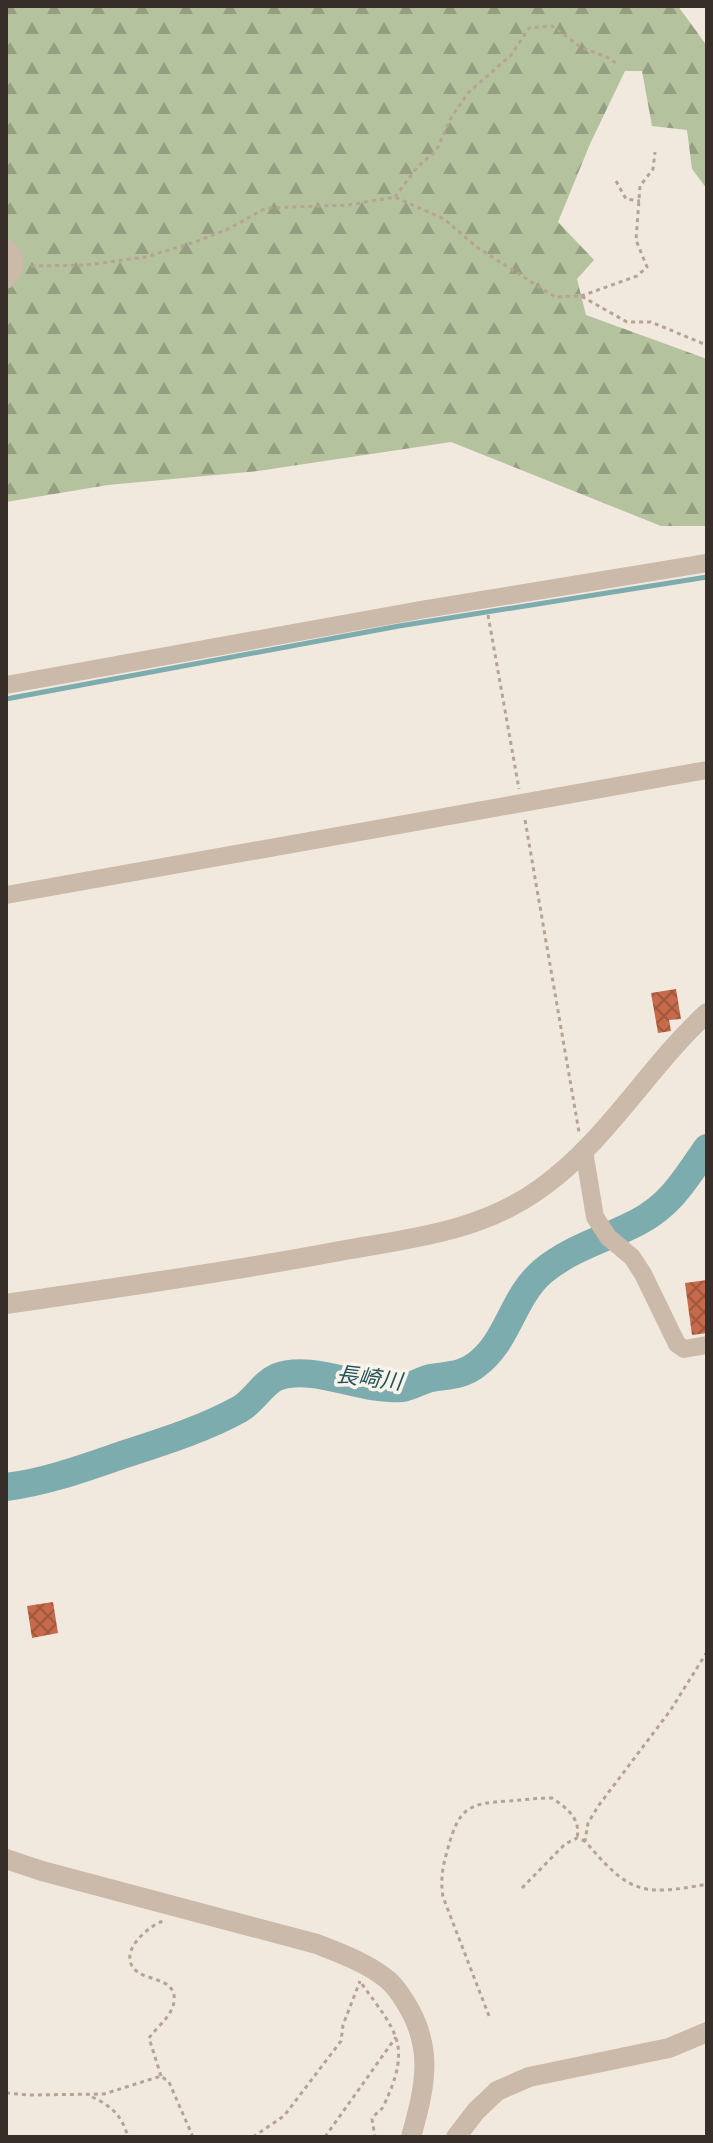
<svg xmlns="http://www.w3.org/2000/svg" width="713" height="2143" viewBox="0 0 713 2143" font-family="Overpass,'Noto Sans JP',sans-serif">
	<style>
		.forest { fill: url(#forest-firs) }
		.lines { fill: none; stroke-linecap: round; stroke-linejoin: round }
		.stream { stroke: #7dacaf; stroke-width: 5 }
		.river { stroke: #7dacaf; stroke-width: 28 }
		.building { fill: url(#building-cross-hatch) }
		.path { stroke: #b7a394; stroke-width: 3; stroke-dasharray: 4 4; stroke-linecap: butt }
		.minor { stroke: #cbb9aa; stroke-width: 18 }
		.tertiary { stroke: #cbb9aa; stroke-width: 20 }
		.labels { text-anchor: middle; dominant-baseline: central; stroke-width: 7; stroke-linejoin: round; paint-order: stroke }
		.water-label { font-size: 22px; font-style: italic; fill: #1f555a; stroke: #faf3eb }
	</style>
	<defs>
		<pattern id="forest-firs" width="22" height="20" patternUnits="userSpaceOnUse" patternTransform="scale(2)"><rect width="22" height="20" fill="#b5c29e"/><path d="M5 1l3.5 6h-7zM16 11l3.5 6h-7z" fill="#949e81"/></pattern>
		<pattern id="building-cross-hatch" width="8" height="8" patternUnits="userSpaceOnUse" patternTransform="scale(2)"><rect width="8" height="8" fill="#c56a4a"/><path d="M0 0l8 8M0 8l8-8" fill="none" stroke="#a1583e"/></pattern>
	</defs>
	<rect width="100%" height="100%" fill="#f2e9de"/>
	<path class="forest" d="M6,6H678L707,46V189L692,169L687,130L652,126L642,71H625L590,144L558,222L594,260L577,279L586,315L707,359V526H661L451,442L258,471L108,485L6,502Z"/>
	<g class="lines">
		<path class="stream" d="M6,699L399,626L707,577"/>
		<path class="river" d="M6,1487C46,1482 84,1468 122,1455C162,1442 204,1429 240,1409C254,1401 263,1383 277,1377C312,1363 364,1392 402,1388C412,1387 421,1380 431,1378C447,1375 462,1376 476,1365C508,1342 512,1298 542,1272C570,1248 606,1239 638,1222C672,1204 686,1178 707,1148"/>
	</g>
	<g class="building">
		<path d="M676,989L681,1019L669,1020L671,1031L658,1033L651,993Z"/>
		<path d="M707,1280V1333L692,1335L685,1283Z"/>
		<path d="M53,1602L58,1633L32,1638L27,1606Z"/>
	</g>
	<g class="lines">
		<g class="path">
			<path d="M616,181L626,199L640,201"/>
			<path d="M395,197L418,166L436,151L451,118L468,93L511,55L529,28L552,26L582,48L607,57L616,63"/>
			<path d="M31,266L86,265L146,257L195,242L228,229L266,208L348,205L395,197L444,219L478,248L555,297L581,296L627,322H651L704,344L707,342"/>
			<path d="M581,296L637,276L647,267L636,240L640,186L653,169L655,152"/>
			<path d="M488,615L519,789"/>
			<path d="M525,820L579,1132"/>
			<path d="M707,1652L670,1711L599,1805L588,1823L585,1841C628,1892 641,1897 707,1884"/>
			<path d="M522,1888L565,1844L577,1838L585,1841"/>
			<path d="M362,1984C397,2033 412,2045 384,2105C381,2112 376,2112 372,2119L375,2137"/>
			<path d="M489,2016L443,1897C440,1879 443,1865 448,1848C459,1808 468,1803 509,1801C523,1800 537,1798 552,1798C567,1808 581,1819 577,1838"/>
			<path d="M161,2076L149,2038C156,2028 172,2016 174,2002C177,1980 153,1981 139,1973C114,1956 146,1927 163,1921"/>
			<path d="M6,2093L29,2095L104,2094L161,2076L169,2082L193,2137"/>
			<path d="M92,2097C112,2106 122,2116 128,2137"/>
			<path d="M253,2137L284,2116L341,2041L343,2025L360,1981"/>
			<path d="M325,2137L396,2037"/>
		</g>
		<g class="minor">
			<path d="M6,248L12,254L15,266L6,280"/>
			<path d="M6,685L426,609L707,563"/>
			<path d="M6,895L707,770"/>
			<path d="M584,1151L595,1217L608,1237L632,1257L643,1274L677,1344L684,1349L707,1345"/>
		</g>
		<g class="tertiary">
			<path d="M6,1304C114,1288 222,1273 329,1253C403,1239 478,1234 541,1188C607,1141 648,1067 707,1013"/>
			<path d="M6,1859L42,1871L317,1944C339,1953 365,1962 384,1977C392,1982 399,1992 404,2000C435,2047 425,2087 411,2137"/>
			<path d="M456,2137L476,2111L497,2091L529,2077L669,2048L707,2032"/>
		</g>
	</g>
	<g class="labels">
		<g class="water-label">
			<text transform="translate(369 1380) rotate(7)">長崎川</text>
		</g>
	</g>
	<rect width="713" height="2143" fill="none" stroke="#382e29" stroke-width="16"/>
</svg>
